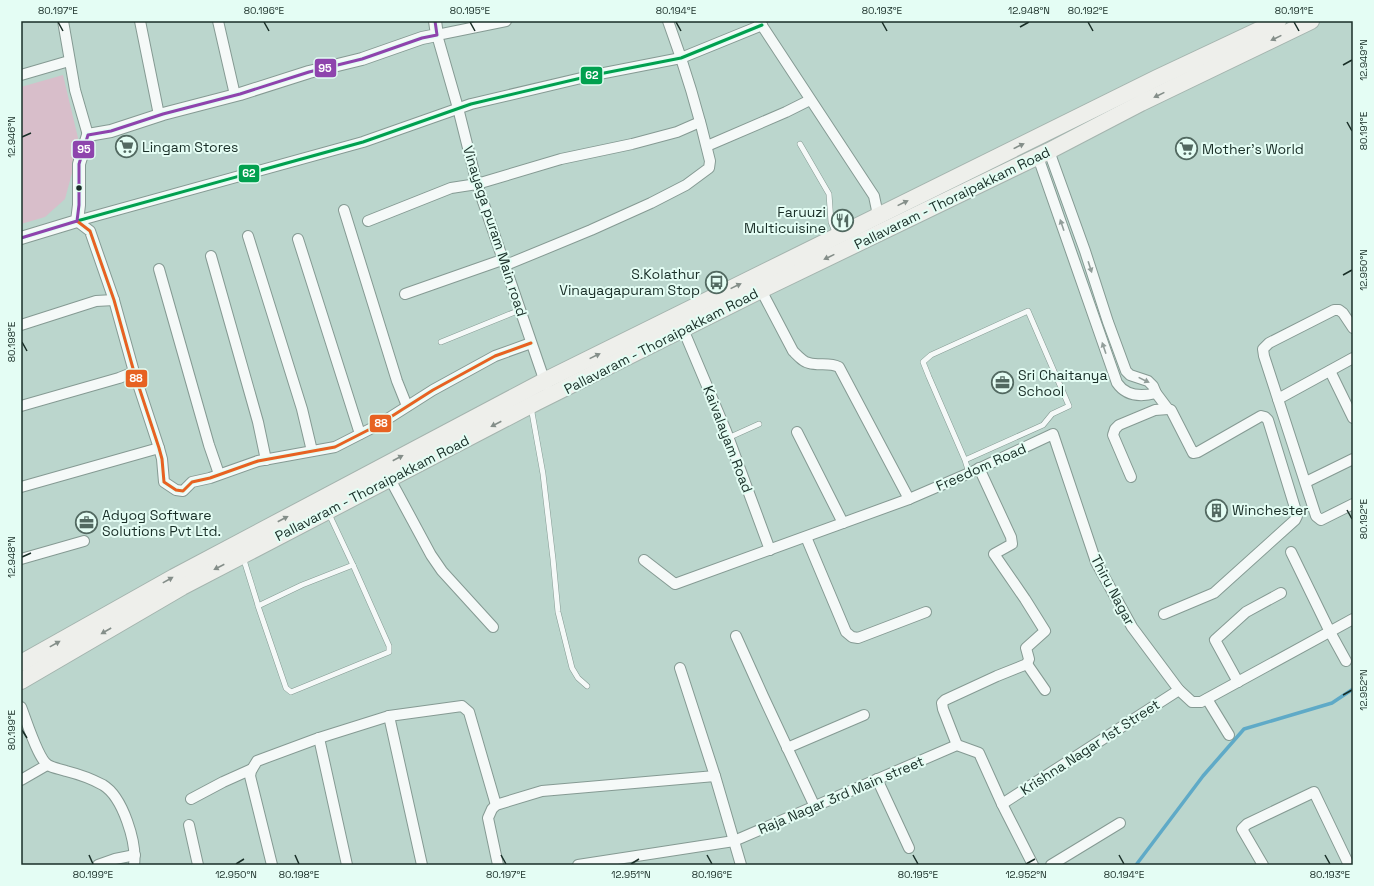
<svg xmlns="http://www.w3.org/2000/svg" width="1374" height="886" viewBox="0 0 1374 886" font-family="'Space Grotesk',sans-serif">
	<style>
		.green { fill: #d8beca }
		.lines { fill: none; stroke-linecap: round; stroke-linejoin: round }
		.stream { stroke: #5faac7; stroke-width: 3.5 }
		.service-casing { stroke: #859a93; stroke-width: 6 }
		.minor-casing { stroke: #859a93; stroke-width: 12 }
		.tertiary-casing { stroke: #859a93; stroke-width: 14 }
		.primary-casing { stroke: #a4b4ae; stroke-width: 18 }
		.service { stroke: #f5f9f8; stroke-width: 5 }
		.minor { stroke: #f5f9f8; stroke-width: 10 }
		.tertiary { stroke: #f5f9f8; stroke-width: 12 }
		.primary { stroke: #eeefeb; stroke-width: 16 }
		.bus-1-casing { stroke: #e4fdf4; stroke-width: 6 }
		.bus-2-casing { stroke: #e4fdf4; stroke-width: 6 }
		.bus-3-casing { stroke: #e4fdf4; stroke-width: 6 }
		.bus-1 { stroke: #01a04f; stroke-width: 3 }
		.bus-2 { stroke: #e76222; stroke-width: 3 }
		.bus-3 { stroke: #8e44ad; stroke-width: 3 }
		.oneway { fill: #848e89 }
		.oneway2 { fill: #929e9a }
		.ticks { fill: none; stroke: #192e27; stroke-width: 1.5 }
		.bus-dot { fill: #192e27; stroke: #e4fdf4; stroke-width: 1.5 }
		.labels { text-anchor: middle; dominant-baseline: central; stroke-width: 4; stroke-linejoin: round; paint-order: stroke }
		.poi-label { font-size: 14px; fill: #192e27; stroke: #e4fdf4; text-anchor: start }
		.street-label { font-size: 14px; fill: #192e27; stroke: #e4fdf4 }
		.line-badge { stroke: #e4fdf4; stroke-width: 1.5 }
		.badge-label { font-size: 11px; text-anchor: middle; font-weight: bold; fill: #fff }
		.neatline { fill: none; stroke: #192e27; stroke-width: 1.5 }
		.ticks-label { font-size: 10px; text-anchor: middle; fill: #192e27 }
	</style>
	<rect width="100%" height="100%" fill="#bbd6cd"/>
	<path class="green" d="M63,75L78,138L72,173L65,199L45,217L21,224V87Z"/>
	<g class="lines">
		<path class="stream" d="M1136,865L1203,776L1244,729L1332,703L1353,689"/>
		<defs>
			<g id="service">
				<path d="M800,144L829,194L831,222L836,234"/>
				<path d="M441,342L520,310"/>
				<path d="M531,407L543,474L553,559L558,612L572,668L578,678L587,686"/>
				<path d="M728,438L759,424"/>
				<path d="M965,460L1043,425L1052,414L1069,406L1028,311L931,355L923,362L929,377L965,460L969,473"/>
				<path d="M329,514L353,565"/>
				<path d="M243,557L257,602L258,606L286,688L291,692L389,652V646L353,565L302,585L258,606"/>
			</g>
			<g id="minor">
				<path d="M63,21L75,90L88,135"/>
				<path d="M140,21L159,115"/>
				<path d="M218,21L235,95"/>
				<path d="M506,21L437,35L458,108L477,184L546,385"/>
				<path d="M759,21L874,196L878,215"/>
				<path d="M21,75L69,61"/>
				<path d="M707,146L786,112L810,100"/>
				<path d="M1049,151L1085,251L1108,322L1126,371L1130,375L1148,381L1153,386L1156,393L1168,409L1171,410L1193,453L1198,452L1261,416L1265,417L1268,420L1296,511L1297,516L1295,520L1214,593L1164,614"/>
				<path d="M1038,157L1117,383C1126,396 1141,397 1156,393"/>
				<path d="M344,210L397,381L407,406"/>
				<path d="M77,221L363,142L471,104L594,75L681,58L762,25"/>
				<path d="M77,221L90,231L114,300L134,372L159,448L162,459L164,482L176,490L183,491L192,482L210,478L258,461L335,447L378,425L433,390L495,356L531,343"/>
				<path d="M368,221L451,188L477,184L561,159L632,144L677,132L700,122"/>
				<path d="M248,236L302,409L312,451"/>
				<path d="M298,239L360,434"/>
				<path d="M211,256L258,422L266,460"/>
				<path d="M506,265L591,230L651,203L686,185L709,168L710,161C699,114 685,67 668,21"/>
				<path d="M159,269L209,445L219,474"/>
				<path d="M405,294L499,261H503"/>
				<path d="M21,325L96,301L114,300"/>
				<path d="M1353,328L1343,313L1339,310H1334L1269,343L1263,349L1264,356L1316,516L1321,520L1353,504"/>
				<path d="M683,329L726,431L770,550"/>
				<path d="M1330,371L1353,418"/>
				<path d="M1278,399L1353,358"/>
				<path d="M21,406L119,378L134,372"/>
				<path d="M797,432L843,523"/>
				<path d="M979,468L1011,537L1012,544L994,554L1025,599L1045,631L1026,648L1029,659L1027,664"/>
				<path d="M1131,477L1113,435L1115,429L1119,425L1155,410L1168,409"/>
				<path d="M390,479L431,555L442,571L493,627"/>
				<path d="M1306,482L1353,459"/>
				<path d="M21,487L159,448"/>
				<path d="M909,499L974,471L1053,434L1096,562L1132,627L1179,690L1192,702H1201L1353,619"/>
				<path d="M806,537L846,632L852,637L858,638L926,612"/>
				<path d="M1291,552L1330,632L1346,661"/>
				<path d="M21,559L84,541"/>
				<path d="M644,560L675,584L909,499L839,367C829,362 819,366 809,363C803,362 798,356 793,351L761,290"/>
				<path d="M736,636L763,696L815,807"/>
				<path d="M680,668L715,776L741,865"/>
				<path d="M1238,682L1215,640L1246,612L1281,593"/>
				<path d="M1207,699L1229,735"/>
				<path d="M21,707C26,719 38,759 48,765C53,768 60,769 66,771C78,774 92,779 103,785C123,797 137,843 134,865"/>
				<path d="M389,716L462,706L469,712L496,805"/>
				<path d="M319,738L347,865"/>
				<path d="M957,745L943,709L942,703L945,700L997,676L1027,664L1045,690"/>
				<path d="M787,748L864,715"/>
				<path d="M877,779L909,848"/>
				<path d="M21,780L47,765"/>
				<path d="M191,799L223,782L252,769"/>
				<path d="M1002,804L1179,690"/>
				<path d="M189,825L198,865"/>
				<path d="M98,865L115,859L135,855"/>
				<path d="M272,865L250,776L251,771L257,761L319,738L389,716L422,865"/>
				<path d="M498,865L488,818L492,809L496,805L542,791L715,776"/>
				<path d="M578,865L734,841L957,745L979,753L1002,804L1033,865"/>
				<path d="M1051,865L1120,823"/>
				<path d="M1263,865L1242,829L1247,824L1314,792L1349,865"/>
			</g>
			<path id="tertiary" d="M21,238L77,221L79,205V164L88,135L111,131L163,114L240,94L309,72L362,59L422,38L437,35L435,21"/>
			<g id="primary">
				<path d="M21,663L174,577L544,381L1157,78L1278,21"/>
				<path d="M21,681L182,587L537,402L761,290L1049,151L1141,103L1311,21"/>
			</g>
		</defs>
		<use href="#service" class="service-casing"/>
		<use href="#minor" class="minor-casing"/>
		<use href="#tertiary" class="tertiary-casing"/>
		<use href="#primary" class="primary-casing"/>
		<use href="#service" class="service"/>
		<use href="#minor" class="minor"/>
		<use href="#tertiary" class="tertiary"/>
		<use href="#primary" class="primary"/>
		<defs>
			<path id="bus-1" d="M77,221L363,142L471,104L594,75L681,58L762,25"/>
			<path id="bus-2" d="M77,221L90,231L114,300L134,372L159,448L162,459L164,482L176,490L183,491L192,482L210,478L258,461L335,447L378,425L433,390L495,356L531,343"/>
			<path id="bus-3" d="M21,238L77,221L79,205V164L88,135L111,131L163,114L240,94L309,72L362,59L422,38L437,35L435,21"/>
		</defs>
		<use href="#bus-1" class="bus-1-casing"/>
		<use href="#bus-2" class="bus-2-casing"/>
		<use href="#bus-3" class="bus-3-casing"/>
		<use href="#bus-1" class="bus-1"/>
		<use href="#bus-2" class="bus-2"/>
		<use href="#bus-3" class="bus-3"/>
	</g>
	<defs><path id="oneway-solid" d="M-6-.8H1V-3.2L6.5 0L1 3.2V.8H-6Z"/></defs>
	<g class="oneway">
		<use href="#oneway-solid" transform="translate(1276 38) rotate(154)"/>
		<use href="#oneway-solid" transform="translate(1159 95) rotate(154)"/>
		<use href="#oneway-solid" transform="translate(1019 146) rotate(-26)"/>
		<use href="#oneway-solid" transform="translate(903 203) rotate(-26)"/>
		<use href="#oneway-solid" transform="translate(829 257) rotate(154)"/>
		<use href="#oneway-solid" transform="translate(736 286) rotate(-26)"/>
		<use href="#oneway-solid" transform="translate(595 356) rotate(-26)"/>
		<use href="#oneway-solid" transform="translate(496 424) rotate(153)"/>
		<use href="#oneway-solid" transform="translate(398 458) rotate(-28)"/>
		<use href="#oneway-solid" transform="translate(283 519) rotate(-28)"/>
		<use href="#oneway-solid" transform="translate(219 567) rotate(153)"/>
		<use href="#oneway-solid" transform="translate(168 580) rotate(-29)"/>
		<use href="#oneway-solid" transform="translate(106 631) rotate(150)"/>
		<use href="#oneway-solid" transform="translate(55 644) rotate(-29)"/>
	</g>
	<g class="oneway2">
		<use href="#oneway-solid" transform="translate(1062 225) rotate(-109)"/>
		<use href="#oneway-solid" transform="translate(1090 267) rotate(72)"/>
		<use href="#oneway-solid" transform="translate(1104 348) rotate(-109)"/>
		<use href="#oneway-solid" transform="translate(1144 380) rotate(26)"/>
	</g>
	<path class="ticks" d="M58,22L63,31M264,22L269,31M470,22L475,31M676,22L681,31M882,22L887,31M1088,22L1093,31M1294,22L1299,31M1020,27L1029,22M1343,65L1352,60M1347,122L1352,131M22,137L31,133M1343,275L1352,270M22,342L27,351M1347,510L1352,519M22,557L31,553M1343,695L1352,690M22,730L27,738M89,855L93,864M295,855L299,864M501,855L506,864M707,855L712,864M913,855L918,864M1119,855L1124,864M1325,855L1330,864M236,864L244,859M631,864L639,859M1026,864L1035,859"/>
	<defs>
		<symbol id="supermarket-ring" viewBox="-11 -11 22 22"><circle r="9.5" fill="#e4fdf4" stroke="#526961" stroke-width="1.5"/><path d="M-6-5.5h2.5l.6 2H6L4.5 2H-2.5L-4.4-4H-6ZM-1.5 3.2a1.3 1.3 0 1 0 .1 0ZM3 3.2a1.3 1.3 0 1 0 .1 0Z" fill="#526961"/></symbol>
		<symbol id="restaurant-ring" viewBox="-11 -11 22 22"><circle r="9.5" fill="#e4fdf4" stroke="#526961" stroke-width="1.5"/><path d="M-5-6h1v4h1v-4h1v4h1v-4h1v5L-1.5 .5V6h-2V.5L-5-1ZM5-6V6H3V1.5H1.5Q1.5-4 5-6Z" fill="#526961"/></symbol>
		<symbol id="bus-ring" viewBox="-11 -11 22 22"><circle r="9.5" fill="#e4fdf4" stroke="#526961" stroke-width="1.5"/><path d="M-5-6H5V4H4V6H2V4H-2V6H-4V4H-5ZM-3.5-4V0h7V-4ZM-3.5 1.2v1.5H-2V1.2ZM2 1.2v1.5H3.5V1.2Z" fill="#526961"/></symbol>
		<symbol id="office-ring" viewBox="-11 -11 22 22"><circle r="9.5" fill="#e4fdf4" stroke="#526961" stroke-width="1.5"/><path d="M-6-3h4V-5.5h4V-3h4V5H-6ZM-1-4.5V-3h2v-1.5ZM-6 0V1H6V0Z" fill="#526961"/></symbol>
		<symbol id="building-ring" viewBox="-11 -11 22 22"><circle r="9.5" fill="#e4fdf4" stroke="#526961" stroke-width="1.5"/><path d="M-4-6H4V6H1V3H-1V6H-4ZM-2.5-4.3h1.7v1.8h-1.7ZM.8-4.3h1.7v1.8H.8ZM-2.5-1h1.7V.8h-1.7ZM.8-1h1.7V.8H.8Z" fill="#526961"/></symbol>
	</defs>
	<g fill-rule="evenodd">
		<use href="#supermarket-ring" x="114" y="134" width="25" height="25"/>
		<use href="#supermarket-ring" x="1174" y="136" width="25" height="25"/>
		<use href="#restaurant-ring" x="830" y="208" width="25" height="25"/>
		<use href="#bus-ring" x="704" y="270" width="25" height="25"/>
		<use href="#office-ring" x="990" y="370" width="25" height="25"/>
		<use href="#building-ring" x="1204" y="498" width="25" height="25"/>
		<use href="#office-ring" x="74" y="510" width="25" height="25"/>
	</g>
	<circle class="bus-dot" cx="79" cy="188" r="3.5"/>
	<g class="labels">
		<g class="poi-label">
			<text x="142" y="147">Lingam Stores</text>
			<text x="1202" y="149">Mother's World</text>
			<text x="826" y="212" text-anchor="end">Faruuzi<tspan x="826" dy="16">Multicuisine</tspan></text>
			<text x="700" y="274" text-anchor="end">S.Kolathur<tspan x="700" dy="16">Vinayagapuram Stop</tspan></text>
			<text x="1018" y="375">Sri Chaitanya<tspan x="1018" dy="16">School</tspan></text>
			<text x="1232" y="510">Winchester</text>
			<text x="102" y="515">Adyog Software<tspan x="102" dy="16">Solutions Pvt Ltd.</tspan></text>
		</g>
		<g class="street-label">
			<text transform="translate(952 198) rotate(-26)">Pallavaram - Thoraipakkam Road</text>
			<text transform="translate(495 231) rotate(72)">Vinayaga puram Main road</text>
			<text transform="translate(661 341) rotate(-27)">Pallavaram - Thoraipakkam Road</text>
			<text transform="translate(728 439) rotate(69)">Kaivalayam Road</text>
			<text transform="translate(981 467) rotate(-24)">Freedom Road</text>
			<text transform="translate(372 488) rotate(-27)">Pallavaram - Thoraipakkam Road</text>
			<text transform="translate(1113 590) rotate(62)">Thiru Nagar</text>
			<text transform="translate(1090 747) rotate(-33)">Krishna Nagar 1st Street</text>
			<text transform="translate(841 795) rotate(-23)">Raja Nagar 3rd Main street</text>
		</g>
	</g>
	<g class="line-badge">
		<rect x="314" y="58" width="23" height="20" rx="4" fill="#8e44ad"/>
		<rect x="580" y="66" width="23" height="19" rx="4" fill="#01a04f"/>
		<rect x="72" y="140" width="23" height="19" rx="4" fill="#8e44ad"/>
		<rect x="238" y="164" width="22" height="19" rx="4" fill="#01a04f"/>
		<rect x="125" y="369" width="23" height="19" rx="4" fill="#e76222"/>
		<rect x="369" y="414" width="23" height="19" rx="4" fill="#e76222"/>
	</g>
	<g class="badge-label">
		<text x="325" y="72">95</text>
		<text x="592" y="79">62</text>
		<text x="84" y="153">95</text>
		<text x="249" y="177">62</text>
		<text x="136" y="382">88</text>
		<text x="381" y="427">88</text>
	</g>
	<rect width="1374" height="886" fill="none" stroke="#e4fdf4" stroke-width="44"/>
	<rect x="22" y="22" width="1330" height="842" class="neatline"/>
	<g class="ticks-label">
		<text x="58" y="14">80.197°E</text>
		<text x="264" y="14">80.196°E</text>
		<text x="470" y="14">80.195°E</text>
		<text x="676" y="14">80.194°E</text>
		<text x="882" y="14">80.193°E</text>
		<text x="1029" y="14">12.948°N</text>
		<text x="1088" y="14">80.192°E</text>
		<text x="1294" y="14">80.191°E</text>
		<text transform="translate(1363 60) rotate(-90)" y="4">12.949°N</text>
		<text transform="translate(1363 131) rotate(-90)" y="4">80.191°E</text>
		<text transform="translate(11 137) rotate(-90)" y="4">12.946°N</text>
		<text transform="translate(1363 270) rotate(-90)" y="4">12.950°N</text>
		<text transform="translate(11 342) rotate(-90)" y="4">80.198°E</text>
		<text transform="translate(1363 519) rotate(-90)" y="4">80.192°E</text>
		<text transform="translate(11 557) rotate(-90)" y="4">12.948°N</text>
		<text transform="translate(1363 690) rotate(-90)" y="4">12.952°N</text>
		<text transform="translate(11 730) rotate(-90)" y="4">80.199°E</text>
		<text x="93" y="878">80.199°E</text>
		<text x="236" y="878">12.950°N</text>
		<text x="299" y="878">80.198°E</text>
		<text x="506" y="878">80.197°E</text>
		<text x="631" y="878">12.951°N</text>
		<text x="712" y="878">80.196°E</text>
		<text x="918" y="878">80.195°E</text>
		<text x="1026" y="878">12.952°N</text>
		<text x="1124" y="878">80.194°E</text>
		<text x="1330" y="878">80.193°E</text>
	</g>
</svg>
